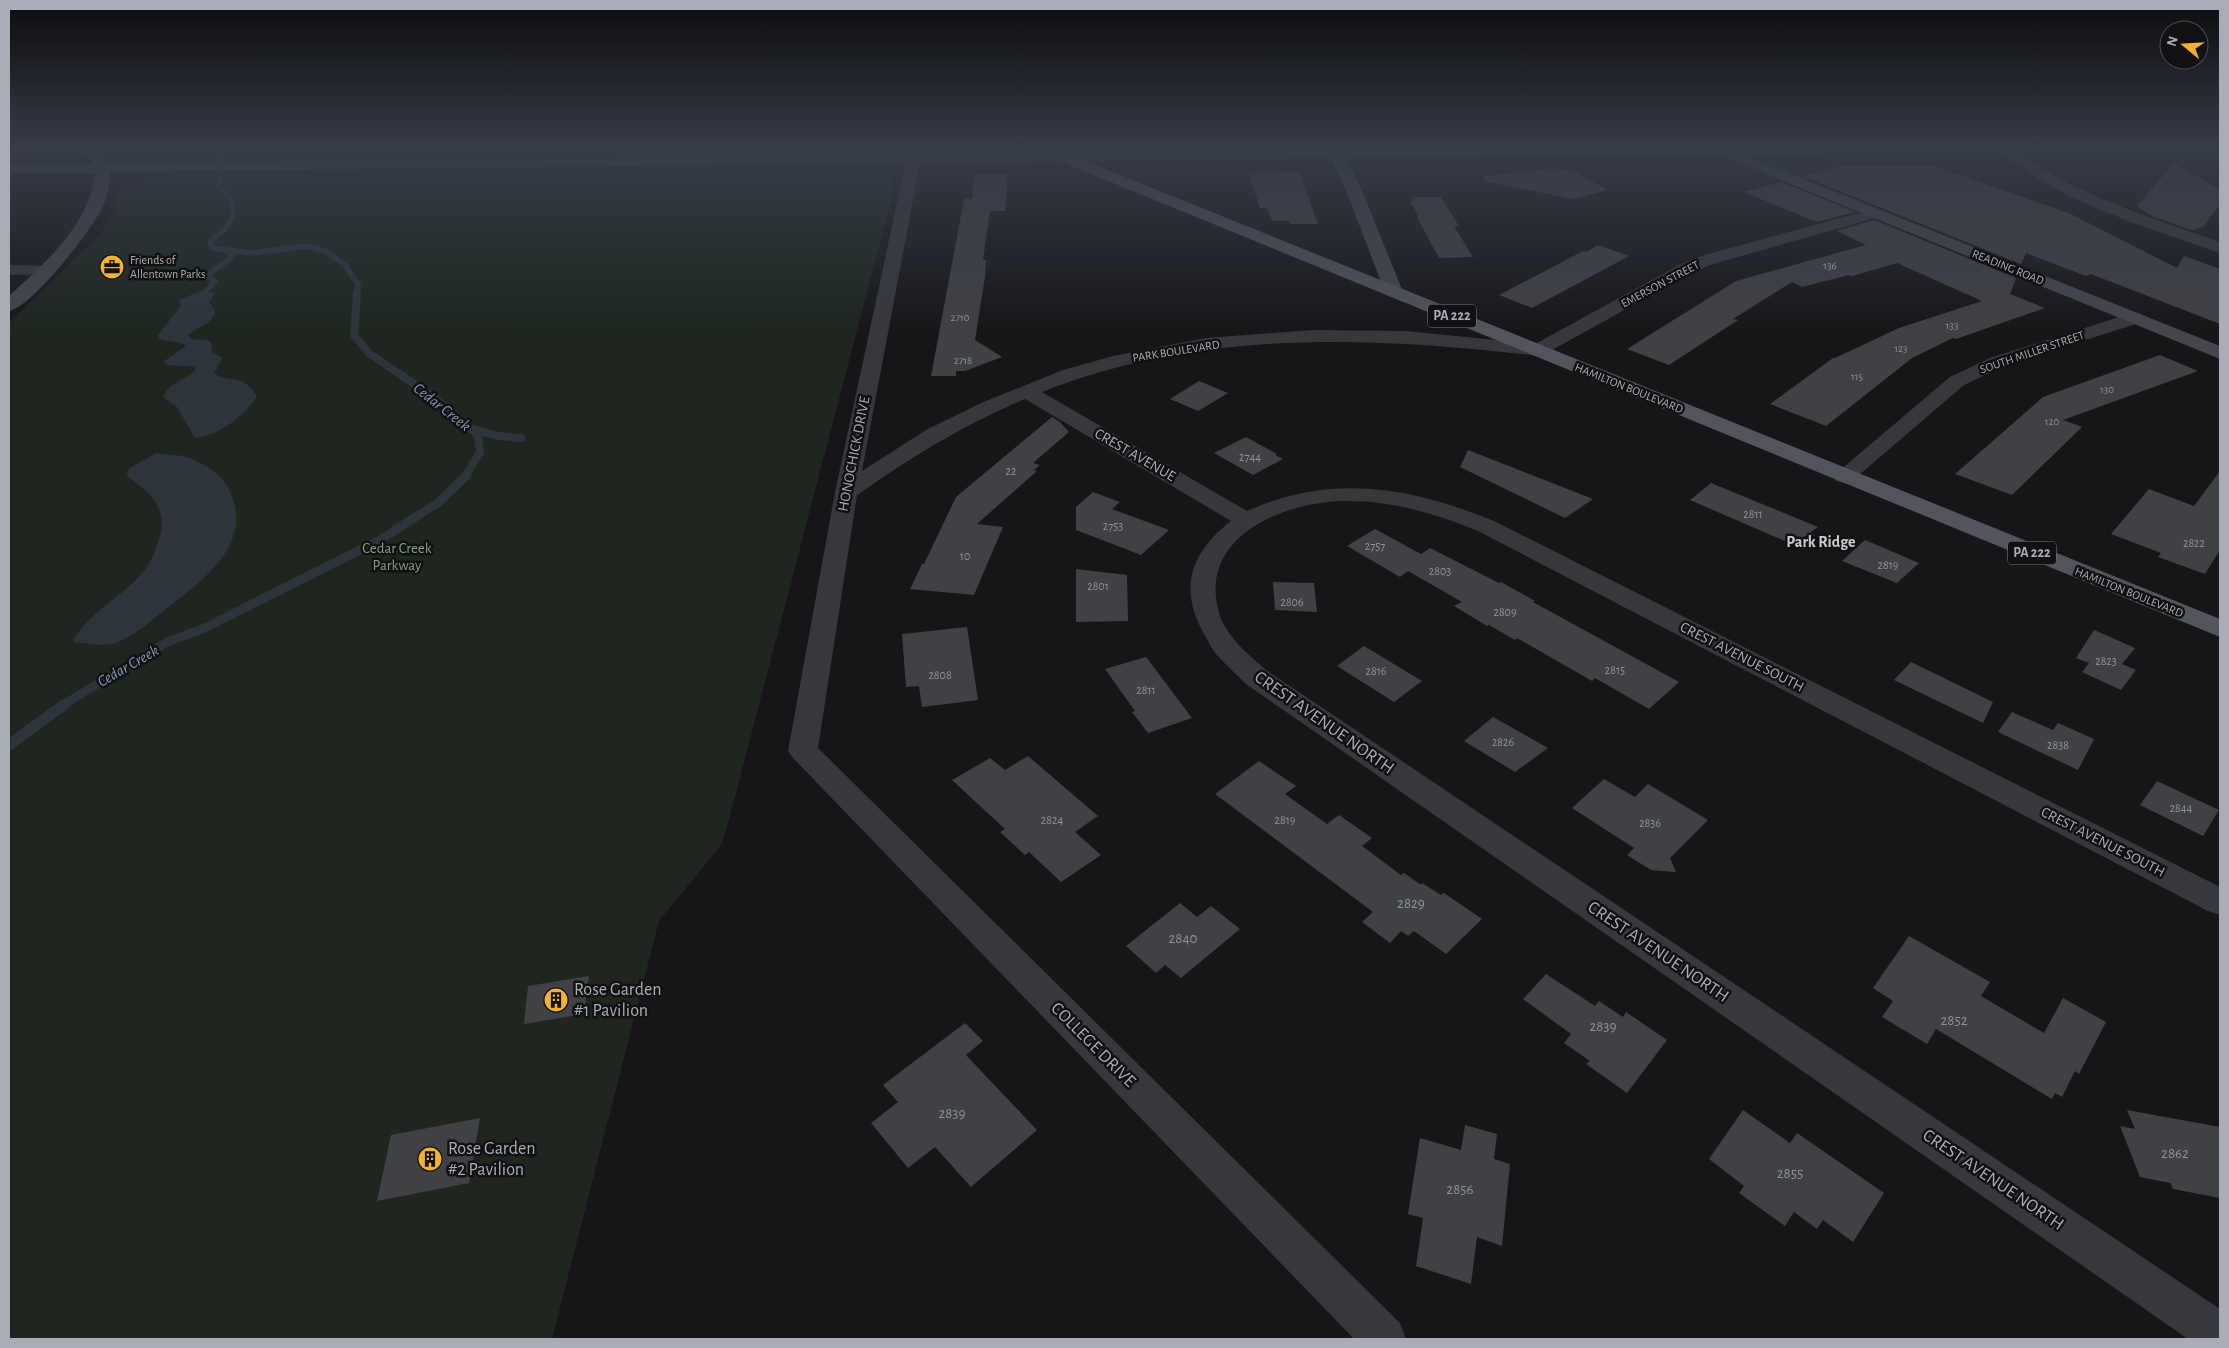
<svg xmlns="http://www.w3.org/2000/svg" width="2229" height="1348" viewBox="0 0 2229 1348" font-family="'Alegreya Sans',sans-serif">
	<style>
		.green { fill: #1e261f }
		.water { fill: #2c353c }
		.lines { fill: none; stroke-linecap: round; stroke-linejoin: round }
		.stream-far3 { stroke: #2c353c; stroke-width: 5.5 }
		.stream-far2 { stroke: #2c353c; stroke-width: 8 }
		.stream-far1 { stroke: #2c353c; stroke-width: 9 }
		.stream { stroke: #2c353c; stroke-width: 11 }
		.building { fill: #404145 }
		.street { fill: #37383d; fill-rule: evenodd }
		.secondary { fill: #45474d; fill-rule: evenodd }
		.primary { fill: #53555c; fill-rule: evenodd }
		.labels { text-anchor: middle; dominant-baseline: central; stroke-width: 5; stroke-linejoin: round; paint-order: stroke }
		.far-number-label { font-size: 11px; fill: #8e929b }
		.far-poi-label { font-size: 12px; fill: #a8adb8; stroke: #111113; text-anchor: start }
		.far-street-label { font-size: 12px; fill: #a8adb8; stroke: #111113 }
		.number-label { font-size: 12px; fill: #8e929b }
		.shield { fill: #111113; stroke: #7b7e86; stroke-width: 1 }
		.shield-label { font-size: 14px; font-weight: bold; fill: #a8adb8 }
		.street-label { font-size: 15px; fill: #a8adb8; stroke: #111113 }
		.park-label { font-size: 15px; fill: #7fa381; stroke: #111113 }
		.near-number-label { font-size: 15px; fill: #8e929b }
		.water-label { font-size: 16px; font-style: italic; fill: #7f9bb3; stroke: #111113 }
		.neighbourhood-label { font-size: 16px; font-weight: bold; fill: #c9ccd4; stroke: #111113 }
		.near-street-label { font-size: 18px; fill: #a8adb8; stroke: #111113 }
		.near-poi-label { font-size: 18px; fill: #a8adb8; stroke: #111113; text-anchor: start }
	</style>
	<rect width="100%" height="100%" fill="#161618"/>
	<g class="green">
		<path d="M113,147H895L864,154L142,162H129Z"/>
		<path d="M935,147H1012L1020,151L955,152Z"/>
		<path d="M878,164L887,165L894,169L892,197L726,831L721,845L659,921L552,1339H9V323L98,237L113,213L119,192L140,180L171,173Z"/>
	</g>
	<g class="water">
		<path d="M200,291L215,293L209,302L215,309C214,326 197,325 188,336L192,339L211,341L212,352L223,358L214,373C229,385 243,371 257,397C243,416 220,436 195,438L177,407L163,397C170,382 183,381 195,371V367L166,365L164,361L186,346C180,341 167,342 159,338L158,335L181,306L179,300Z"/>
		<path d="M156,453C166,455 176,454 186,457C205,463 224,475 231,494C253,545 201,582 166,609C150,621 134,637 115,643C103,647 86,643 73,642C90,607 135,593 152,558C156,552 157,543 160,536C168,508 149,491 128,477L127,473L130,468Z"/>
	</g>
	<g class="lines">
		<g class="stream-far3">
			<path d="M220,147L221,174L219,186L231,198L233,217L226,228L210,242L212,248L251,253L306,246L325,251L345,265L358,284L357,294"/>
			<path d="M206,291L215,281L209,277V274L231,258V254L225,251"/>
		</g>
		<g class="stream-far2">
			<path d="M357,293L354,335L370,354L435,398L478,435L480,452L465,477"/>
			<path d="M471,429L499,436L521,438"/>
		</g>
		<path class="stream-far1" d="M63,705L167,642L205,628L380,540L439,502L467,475"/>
		<path class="stream" d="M9,745L65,704"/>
	</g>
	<g class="building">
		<path d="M2174,163L2220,190V204L2203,227L2192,230L2154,217L2137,206Z"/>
		<path d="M1838,166H1935L2071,214L2177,268L2184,256L2220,269V324L2091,274L2086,276L2026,253L2021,264L1802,176Z"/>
		<path d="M1547,169L1573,170L1607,190L1574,199L1484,181L1485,176Z"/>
		<path d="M1296,172L1300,174L1318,224H1290L1289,221H1272L1267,208H1260L1249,173Z"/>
		<path d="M1008,174L1005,211H990L983,260H986L985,277L975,340L1002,357L965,371H956V376H931L964,199H972L975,175Z"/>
		<path d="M1781,182L1855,212L1817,222L1744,192Z"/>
		<path d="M1412,197H1441L1459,226H1454L1473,257L1439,258L1417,217H1419L1410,201H1414Z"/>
		<path d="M1874,220L2016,278L2010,294L2045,308L1956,339L1953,338L1912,358L1826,426L1770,404L1833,358H1835L1899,328L1982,301L1897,263L1852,276L1849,275L1802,287L1792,282L1733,319L1738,320L1669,365L1627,349L1736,281L1866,245L1837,231Z"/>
		<path d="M1598,245L1629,256L1532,308L1499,295L1583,251L1586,252Z"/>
		<path d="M2160,355L2198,371L2063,420L2082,427L2012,495L1955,474L2043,397Z"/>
		<path d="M1199,381L1228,393L1198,411L1170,399Z"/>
		<path d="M1052,417L1060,422L1069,432L1033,463L1040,465L1034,470L1037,471L977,524L1003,527L974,595L910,589L922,564H924L956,497Z"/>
		<path d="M1246,437L1277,454L1275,455L1283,459L1253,475L1214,453Z"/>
		<path d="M1468,450L1593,499L1565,518L1460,467Z"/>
		<path d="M2220,471V550L2205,574L2158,557L2161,553L2111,534L2149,489L2194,506Z"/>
		<path d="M1711,483L1818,527L1794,545L1690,500Z"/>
		<path d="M1093,492L1120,502L1112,509L1169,530L1141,555L1076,530V507Z"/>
		<path d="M1375,529L1421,554L1430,548L1499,583L1501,582L1535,601L1533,602L1679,682L1649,709L1595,678L1592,681L1517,638L1515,640L1489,625L1487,626L1454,606L1462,602L1408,571L1400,577L1347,546Z"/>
		<path d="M1865,540L1919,563L1897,583L1842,561Z"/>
		<path d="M1076,569L1127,575L1128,621L1076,622Z"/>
		<path d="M1273,582L1314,583L1317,612L1275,610Z"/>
		<path d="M967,627L978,700L922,707L919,686L906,687L902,634Z"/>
		<path d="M2094,630L2135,648L2122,664L2136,670L2121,690L2082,672L2089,663L2076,658Z"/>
		<path d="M1364,646L1422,681L1394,702L1337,666Z"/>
		<path d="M1146,657L1192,718L1148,733L1132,712L1135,711L1105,669Z"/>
		<path d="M1911,662L1993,702L1983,723L1894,680Z"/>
		<path d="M2012,712L2053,730L2058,723L2094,739L2078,770L1998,732Z"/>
		<path d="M1493,717L1548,748L1515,772L1464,741Z"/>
		<path d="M1028,756L1098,816L1075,832L1101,855L1061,882L1029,852L1025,855L1000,832L1005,829L952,780L990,758L1005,770Z"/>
		<path d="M1259,761L1296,786L1285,794L1327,824L1339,815L1372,838L1362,846L1401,875L1404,873L1421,885L1422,883L1441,895L1444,893L1482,919L1446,954L1414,931L1408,936L1401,931L1390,943L1362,922L1373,912L1215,794Z"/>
		<path d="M1604,779L1635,797L1648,784L1708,820L1670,858L1676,872L1651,870L1627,855L1634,848L1572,808Z"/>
		<path d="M2157,781L2219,810L2203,836L2140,805Z"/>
		<path d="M1180,903L1197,917L1211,906L1240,929L1181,978L1165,965L1156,973L1126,946Z"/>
		<path d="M1909,936L1990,982L1981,996L2044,1033L2063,998L2106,1022L2079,1074L2075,1071L2062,1097L2055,1093L2052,1099L1936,1029L1927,1044L1882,1017L1893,1001L1873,988Z"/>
		<path d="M1546,974L1595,1006L1599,1001L1623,1017L1626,1012L1667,1040L1627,1093L1586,1064L1590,1061L1564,1043L1571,1034L1523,999Z"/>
		<path d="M589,976L584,1014L524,1024L528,986Z"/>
		<path d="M965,1023L983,1041L966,1055L1037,1130L971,1187L935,1147L908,1168L871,1123L898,1102L883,1085Z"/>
		<path d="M1743,1110L1790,1143L1797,1133L1884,1193L1853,1242L1823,1220L1817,1229L1794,1212L1785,1226L1739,1193L1744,1186L1709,1159Z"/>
		<path d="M2127,1110L2220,1127V1198L2173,1189L2170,1183L2140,1177L2120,1126L2135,1129Z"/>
		<path d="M480,1118L469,1183L377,1201L391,1135Z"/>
		<path d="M1465,1125L1497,1134L1494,1159L1510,1164L1502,1246L1477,1237L1471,1284L1416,1266L1423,1218L1408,1214L1420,1138L1461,1150Z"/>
	</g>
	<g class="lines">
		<g class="street">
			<path d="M909,147H923L862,471L926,430L981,403L1063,370L1113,356L1206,338L1313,330L1406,331L1535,344L1681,264L1701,256L1870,210H1882L1884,213L1882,216L1713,264L1693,272L1545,354L1538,356C1374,336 1199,329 1042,392L1247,511C1332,473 1411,487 1494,521L2220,887V915L2208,911L1478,531C1434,513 1390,500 1342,501C1280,503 1195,539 1220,616C1228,638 1249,655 1266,670L2220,1309V1339H2188L1246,684C1236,674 1225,664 1216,654C1211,648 1208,640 1204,634C1178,588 1191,552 1231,521L1025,399C964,424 910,458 857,495L818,748L1400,1323L1406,1339H1354L793,758L788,751L835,492Z"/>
			<path d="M1990,147H2007L2060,179L2097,197L2145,216L2220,242V253L2133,223L2073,198L2038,178Z"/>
			<path d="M9,265L53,266L56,270L53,274L9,275Z"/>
			<path d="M2135,312L2142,314L2144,318L2142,322L2004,366L1964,385L1852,481L1844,483L1836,481L1833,476L1950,377L1990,358Z"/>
		</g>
		<path class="secondary" d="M81,147H95L108,163L1327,150L1326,147H1340L1341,149L1563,147H1948L1946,150L1941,151L1741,154L2220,346V359L1727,158L1725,154L1346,158L1363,193L1403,292L1400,296L1394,297L1388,296L1385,292L1347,193L1331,158L110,172C110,184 108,195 103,206C92,230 33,306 9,311V296C44,264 91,223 95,173H9V165L93,164Z"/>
		<path class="primary" d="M1031,147H1051L2220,619V637L1033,150Z"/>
	</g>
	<linearGradient id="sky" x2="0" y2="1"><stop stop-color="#0c0c0d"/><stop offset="0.44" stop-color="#363c48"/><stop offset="1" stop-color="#363c48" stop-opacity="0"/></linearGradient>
	<rect width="2229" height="336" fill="url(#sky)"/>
	<defs>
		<symbol id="office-disc" viewBox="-11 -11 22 22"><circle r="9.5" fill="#f2b134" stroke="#111113"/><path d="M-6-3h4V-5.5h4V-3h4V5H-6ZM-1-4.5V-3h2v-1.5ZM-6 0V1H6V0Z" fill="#111"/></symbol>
		<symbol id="building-disc" viewBox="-11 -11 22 22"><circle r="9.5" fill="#f2b134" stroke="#111113"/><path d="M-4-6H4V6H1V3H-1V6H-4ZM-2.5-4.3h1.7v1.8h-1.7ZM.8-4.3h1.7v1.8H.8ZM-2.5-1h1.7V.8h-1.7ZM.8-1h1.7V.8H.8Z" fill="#111"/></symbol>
	</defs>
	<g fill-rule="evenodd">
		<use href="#office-disc" x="98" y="253" width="28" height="28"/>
		<use href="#building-disc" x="542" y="986" width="28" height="28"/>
		<use href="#building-disc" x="416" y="1145" width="28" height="28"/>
	</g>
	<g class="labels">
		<g class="far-number-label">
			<text x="1830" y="265">136</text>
			<text x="960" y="317">2710</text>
			<text x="1952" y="325">133</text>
			<text x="1901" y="348">123</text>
			<text x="963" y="360">2718</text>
			<text x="1857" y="376">115</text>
			<text x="2107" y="389">130</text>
			<text x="2052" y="421">120</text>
		</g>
		<g class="far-poi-label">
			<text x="130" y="260">Friends of<tspan x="130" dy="14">Allentown Parks</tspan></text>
		</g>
		<g class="far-street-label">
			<text transform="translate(2008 267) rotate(22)">READING ROAD</text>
			<text transform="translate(1660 284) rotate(-28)">EMERSON STREET</text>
			<text transform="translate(1176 351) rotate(-9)">PARK BOULEVARD</text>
			<text transform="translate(2032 352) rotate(-19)">SOUTH MILLER STREET</text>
			<text transform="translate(1629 388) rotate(22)">HAMILTON BOULEVARD</text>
			<text transform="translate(2129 592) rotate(22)">HAMILTON BOULEVARD</text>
		</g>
		<g class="number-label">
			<text x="1250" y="457">2744</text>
			<text x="1011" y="471">22</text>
			<text x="1753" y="514">2811</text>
			<text x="1113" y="526">2753</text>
			<text x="2194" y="543">2822</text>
			<text x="1375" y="546">2757</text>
			<text x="965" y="556">10</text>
			<text x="1888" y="565">2819</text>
			<text x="1440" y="571">2803</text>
			<text x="1098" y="586">2801</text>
			<text x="1292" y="602">2806</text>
			<text x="1505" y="612">2809</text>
			<text x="2106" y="661">2823</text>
			<text x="1615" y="670">2815</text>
			<text x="1376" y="671">2816</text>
			<text x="940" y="675">2808</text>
			<text x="1146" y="690">2811</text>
			<text x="1503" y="742">2826</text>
			<text x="2058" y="745">2838</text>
			<text x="2181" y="808">2844</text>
			<text x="1052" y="820">2824</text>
			<text x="1285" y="820">2819</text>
			<text x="1650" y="823">2836</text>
		</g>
		<g class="shield">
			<rect x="1428" y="304.5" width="48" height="23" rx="4"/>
			<rect x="2008" y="541.5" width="48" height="23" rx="4"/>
		</g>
		<g class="shield-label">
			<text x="1452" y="316">PA 222</text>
			<text x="2032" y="553">PA 222</text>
		</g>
		<g class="street-label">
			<text transform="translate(854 454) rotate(-79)">HONOCHICK DRIVE</text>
			<text transform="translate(1135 455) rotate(30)">CREST AVENUE</text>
			<text transform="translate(1742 657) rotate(27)">CREST AVENUE SOUTH</text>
			<text transform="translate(2103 842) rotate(27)">CREST AVENUE SOUTH</text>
		</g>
		<g class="park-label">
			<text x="397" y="548">Cedar Creek<tspan x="397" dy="17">Parkway</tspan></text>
		</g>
		<g class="near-number-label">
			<text x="1411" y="903">2829</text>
			<text x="1183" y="938">2840</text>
			<text x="1954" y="1020">2852</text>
			<text x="1603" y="1026">2839</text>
			<text x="952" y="1113">2839</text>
			<text x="2175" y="1153">2862</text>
			<text x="1790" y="1173">2855</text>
			<text x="1460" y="1189">2856</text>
		</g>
		<g class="water-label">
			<text transform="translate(442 407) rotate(38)">Cedar Creek</text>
			<text transform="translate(128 666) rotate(-30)">Cedar Creek</text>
		</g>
		<g class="neighbourhood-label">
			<text x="1821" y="542">Park Ridge</text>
		</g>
		<g class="near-street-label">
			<text transform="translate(1324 723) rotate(35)">CREST AVENUE NORTH</text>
			<text transform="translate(1658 952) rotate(34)">CREST AVENUE NORTH</text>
			<text transform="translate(1093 1045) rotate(45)">COLLEGE DRIVE</text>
			<text transform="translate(1993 1180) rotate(34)">CREST AVENUE NORTH</text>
		</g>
		<g class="near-poi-label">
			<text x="574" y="990">Rose Garden<tspan x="574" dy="21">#1 Pavilion</tspan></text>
			<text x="448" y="1149">Rose Garden<tspan x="448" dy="21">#2 Pavilion</tspan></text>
		</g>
	</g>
	<rect width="2229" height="1348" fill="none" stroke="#a8adb8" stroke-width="20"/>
	<g transform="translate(2184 45) rotate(288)"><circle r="24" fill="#111113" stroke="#4d4f55"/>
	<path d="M0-4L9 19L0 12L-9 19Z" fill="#f2b134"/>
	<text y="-8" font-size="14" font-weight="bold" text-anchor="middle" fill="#a8adb8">N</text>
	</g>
</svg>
